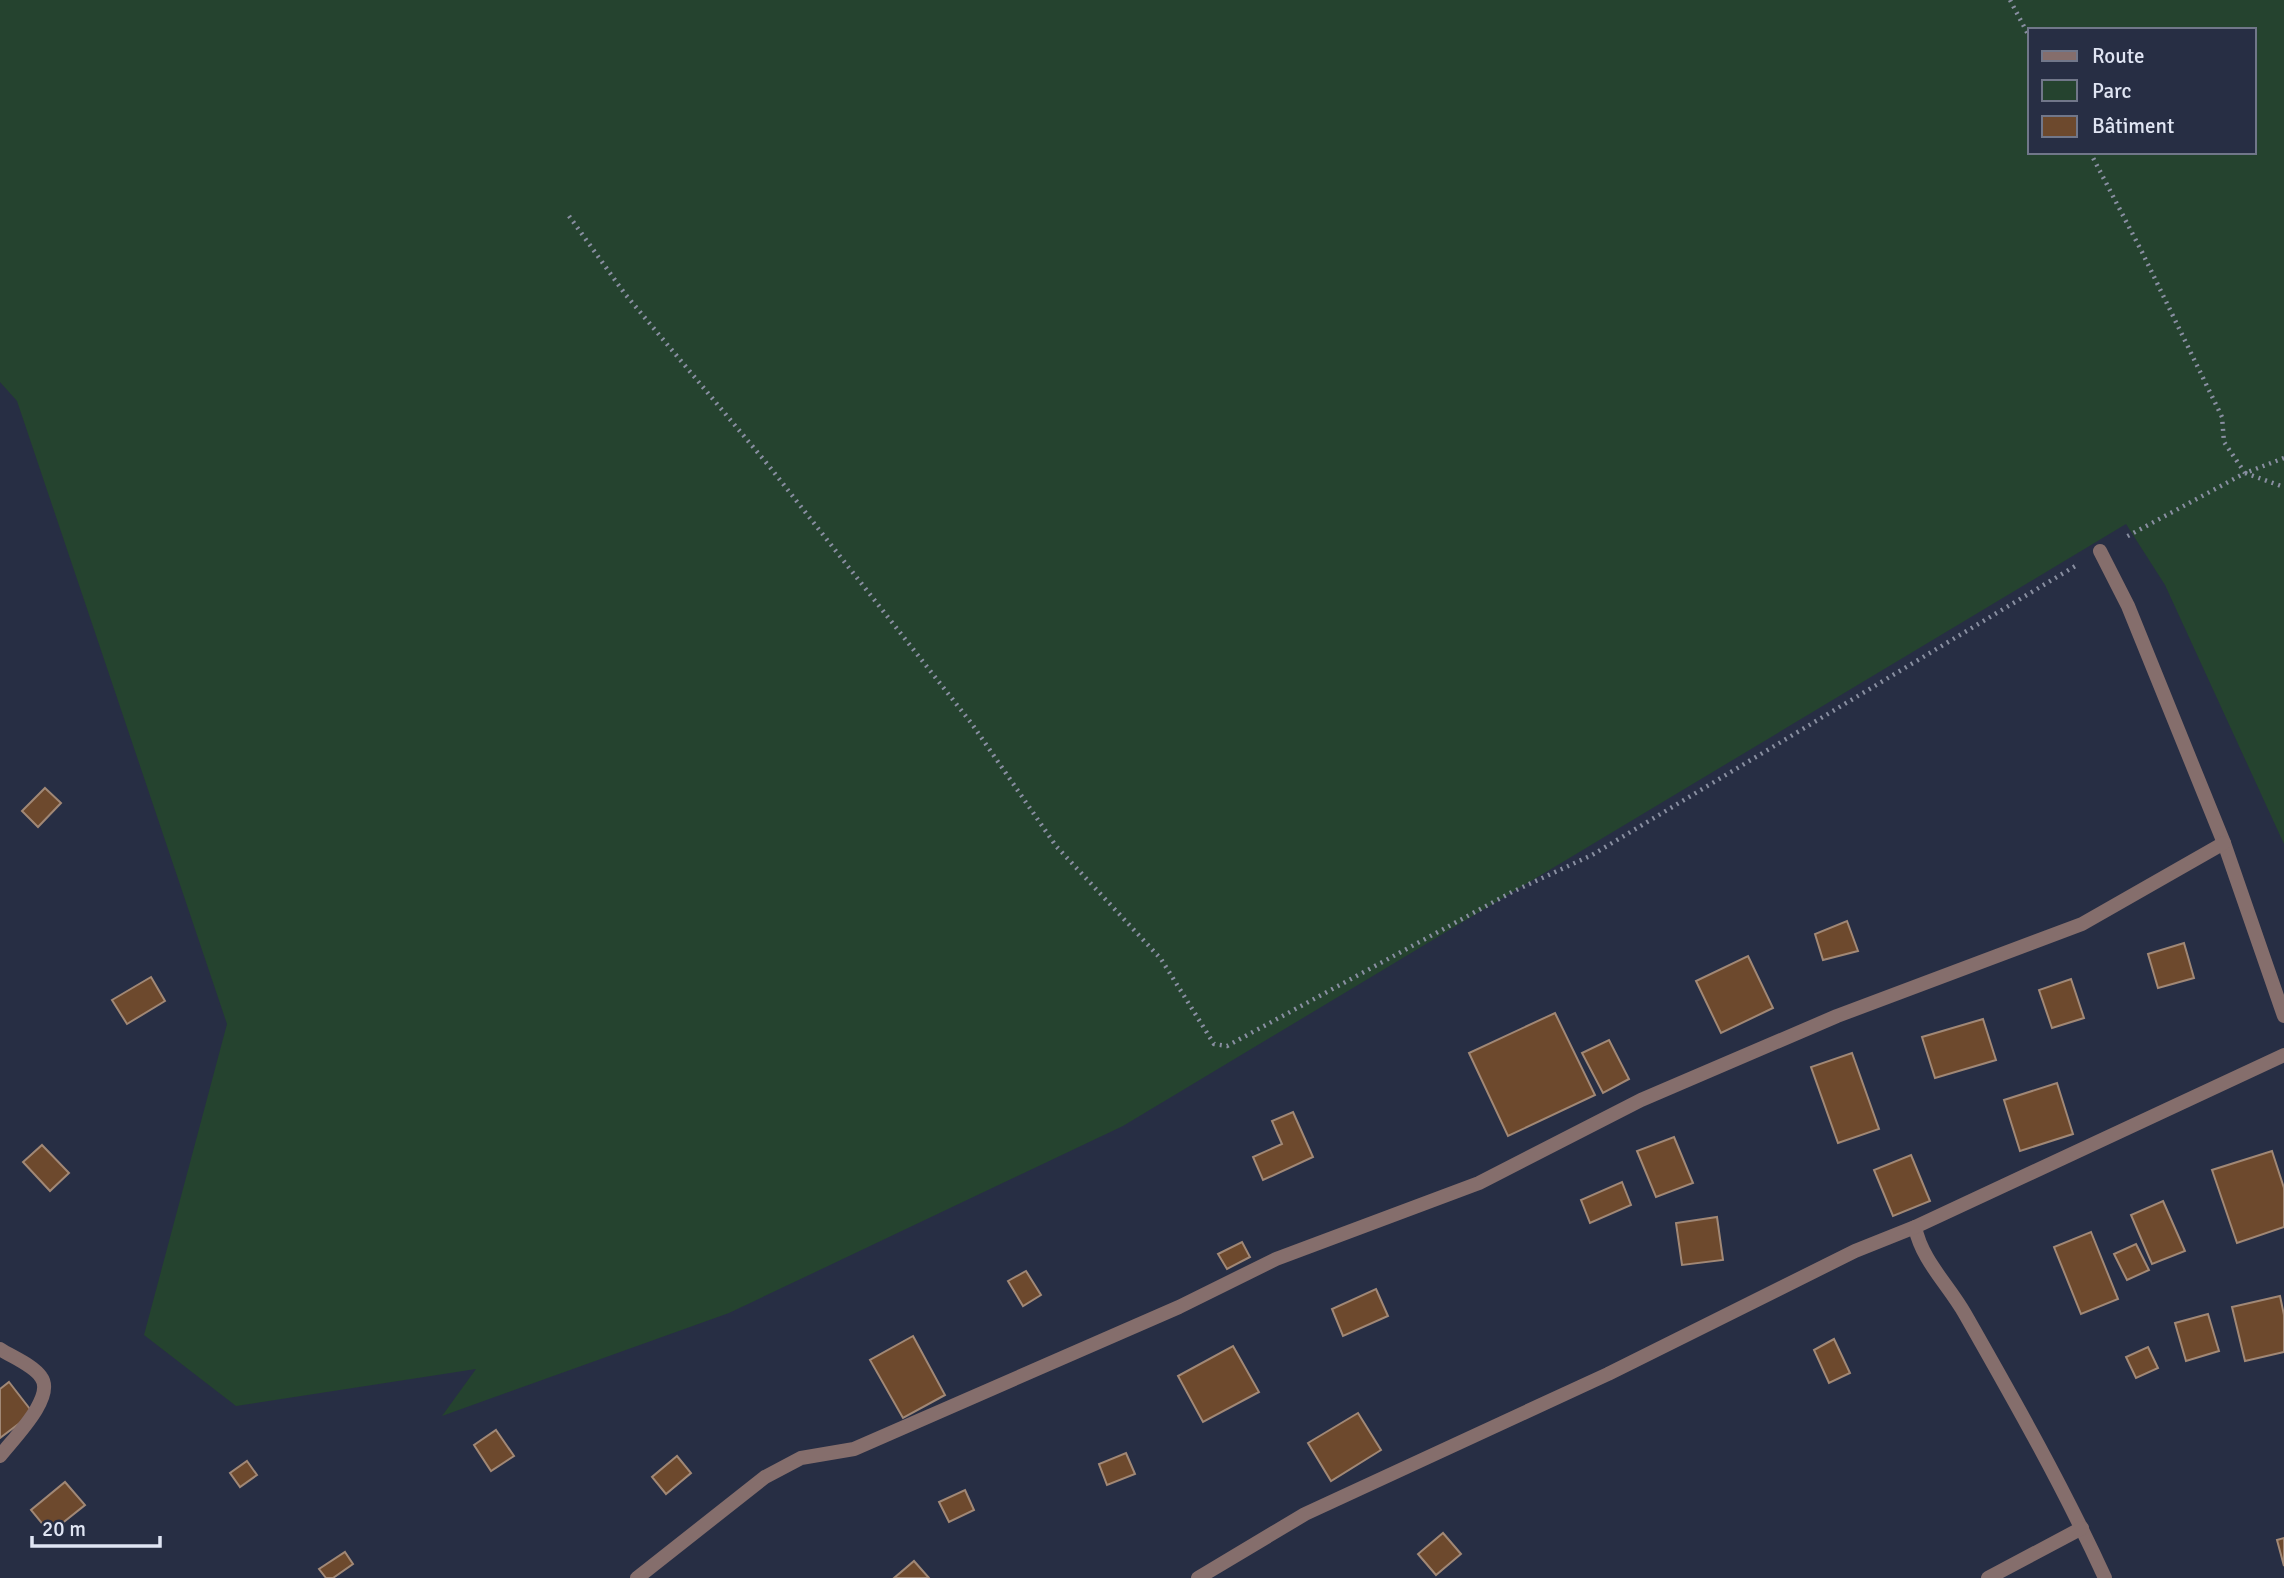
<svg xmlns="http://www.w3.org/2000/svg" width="2284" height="1578" viewBox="0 0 2284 1578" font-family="Signika,sans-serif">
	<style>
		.green { fill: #25432f; fill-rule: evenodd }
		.building { fill: #6d492d; stroke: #a18876; stroke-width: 2 }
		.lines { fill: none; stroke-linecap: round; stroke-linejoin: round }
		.path { stroke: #898fa1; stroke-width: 4.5; stroke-dasharray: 2 5; stroke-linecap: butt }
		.street { stroke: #856e6c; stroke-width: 14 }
	</style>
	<rect width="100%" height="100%" fill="#272e44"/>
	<path class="green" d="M0,0H2284V844L2165,585L2126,524L1123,1126L729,1313L442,1416L476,1369L236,1406L144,1335L227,1024L17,401L0,382ZM2030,30H2254V152H2030Z"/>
	<g class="building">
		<path d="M45,788L61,803L38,827L22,811Z"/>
		<path d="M1847,921L1858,951L1823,960L1815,934Z"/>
		<path d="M2184,943L2194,978L2158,988L2148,954Z"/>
		<path d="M1748,956L1773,1008L1721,1033L1696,981Z"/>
		<path d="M151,977L165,1001L127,1024L112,1000Z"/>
		<path d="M2071,979L2084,1018L2052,1028L2039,990Z"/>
		<path d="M1555,1013L1595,1095L1508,1136L1469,1053Z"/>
		<path d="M1983,1019L1996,1060L1935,1078L1922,1037Z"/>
		<path d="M1609,1040L1629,1079L1603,1093L1582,1053Z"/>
		<path d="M1852,1053L1879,1129L1838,1143L1811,1067Z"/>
		<path d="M2057,1083L2073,1134L2020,1151L2004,1100Z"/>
		<path d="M1293,1112L1313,1157L1263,1180L1253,1157L1282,1144L1272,1121Z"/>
		<path d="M1674,1137L1693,1183L1656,1197L1637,1151Z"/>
		<path d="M42,1145L69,1173L50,1191L23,1162Z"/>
		<path d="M2272,1151L2284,1188V1227L2237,1243L2212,1170Z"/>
		<path d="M1911,1155L1930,1201L1893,1216L1874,1170Z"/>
		<path d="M1622,1182L1631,1205L1590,1223L1581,1200Z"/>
		<path d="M2163,1201L2185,1251L2152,1264L2131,1215Z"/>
		<path d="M1717,1217L1723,1260L1682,1265L1676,1223Z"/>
		<path d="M2091,1232L2118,1299L2081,1314L2054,1247Z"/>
		<path d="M1242,1242L1250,1257L1227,1269L1218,1254Z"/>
		<path d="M2136,1244L2149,1270L2127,1280L2114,1254Z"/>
		<path d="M1026,1271L1041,1295L1023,1306L1008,1281Z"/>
		<path d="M1376,1289L1388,1316L1343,1336L1332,1309Z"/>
		<path d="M2280,1296L2284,1315V1352L2245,1361L2232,1307Z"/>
		<path d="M2208,1314L2219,1351L2186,1361L2175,1323Z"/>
		<path d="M913,1336L945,1395L903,1418L870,1360Z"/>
		<path d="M1834,1339L1850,1373L1829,1383L1814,1350Z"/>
		<path d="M1233,1346L1259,1392L1203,1422L1178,1376Z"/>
		<path d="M2148,1347L2158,1368L2136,1378L2126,1357Z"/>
		<path d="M9,1382L33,1413L0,1438V1389Z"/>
		<path d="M1358,1413L1381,1450L1331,1481L1308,1443Z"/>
		<path d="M496,1430L514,1456L491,1471L474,1445Z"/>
		<path d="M1126,1453L1135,1474L1107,1485L1099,1464Z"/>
		<path d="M677,1456L691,1473L666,1494L652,1477Z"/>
		<path d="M247,1461L257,1475L240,1487L230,1473Z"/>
		<path d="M65,1482L85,1505L50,1533L31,1510Z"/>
		<path d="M965,1490L974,1510L949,1522L939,1502Z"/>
		<path d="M1443,1533L1461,1554L1436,1575L1418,1554Z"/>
		<path d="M2284,1538V1566L2277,1540Z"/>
		<path d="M345,1552L353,1564L333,1578H326L319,1569Z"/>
		<path d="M914,1561L929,1578H894Z"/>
	</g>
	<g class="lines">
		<g class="path">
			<path d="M2010,0L2030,38"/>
			<path d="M2090,152L2142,252L2222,417L2224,442L2245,473L2124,538"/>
			<path d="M569,216L625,294L769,466L972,724L1056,846L1161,959L1214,1044L1227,1046L1512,892L1592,855L2077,565"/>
			<path d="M2284,458L2245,473L2284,487"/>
		</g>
		<g class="street">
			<path d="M2100,551L2128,606L2224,843L2284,1016"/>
			<path d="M1915,1227C1922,1261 1948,1284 1965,1314C2014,1400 2064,1488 2105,1578"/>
			<path d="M0,1349C12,1357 33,1365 41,1377C56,1397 13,1439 0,1456"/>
			<path d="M637,1578L765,1477L801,1458L854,1449L1179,1307L1276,1259L1479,1183L1641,1100L1837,1016L2082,924L2224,843"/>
			<path d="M1198,1578L1305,1514L1608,1374L1855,1251L1915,1227L2284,1055"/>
			<path d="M1988,1578L2082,1528"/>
		</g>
	</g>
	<rect x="2028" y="28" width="228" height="126" fill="#272e44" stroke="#71778a" stroke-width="2"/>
	<rect x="2042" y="51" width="35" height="10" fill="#856e6c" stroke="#71778a" stroke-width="2"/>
	<text x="2092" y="63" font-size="21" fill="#e0e5f3">Route</text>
	<rect x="2042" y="80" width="35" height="21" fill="#25432f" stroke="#71778a" stroke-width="2"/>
	<text x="2092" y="98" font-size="21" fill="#e0e5f3">Parc</text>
	<rect x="2042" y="116" width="35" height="21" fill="#6d492d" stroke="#71778a" stroke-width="2"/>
	<text x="2092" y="133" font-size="21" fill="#e0e5f3">Bâtiment</text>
	<path d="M32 1536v10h128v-10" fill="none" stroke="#e0e5f3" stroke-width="3.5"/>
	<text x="42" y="1536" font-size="21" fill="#e0e5f3" stroke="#272e44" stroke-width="5" paint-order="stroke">20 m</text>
</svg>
